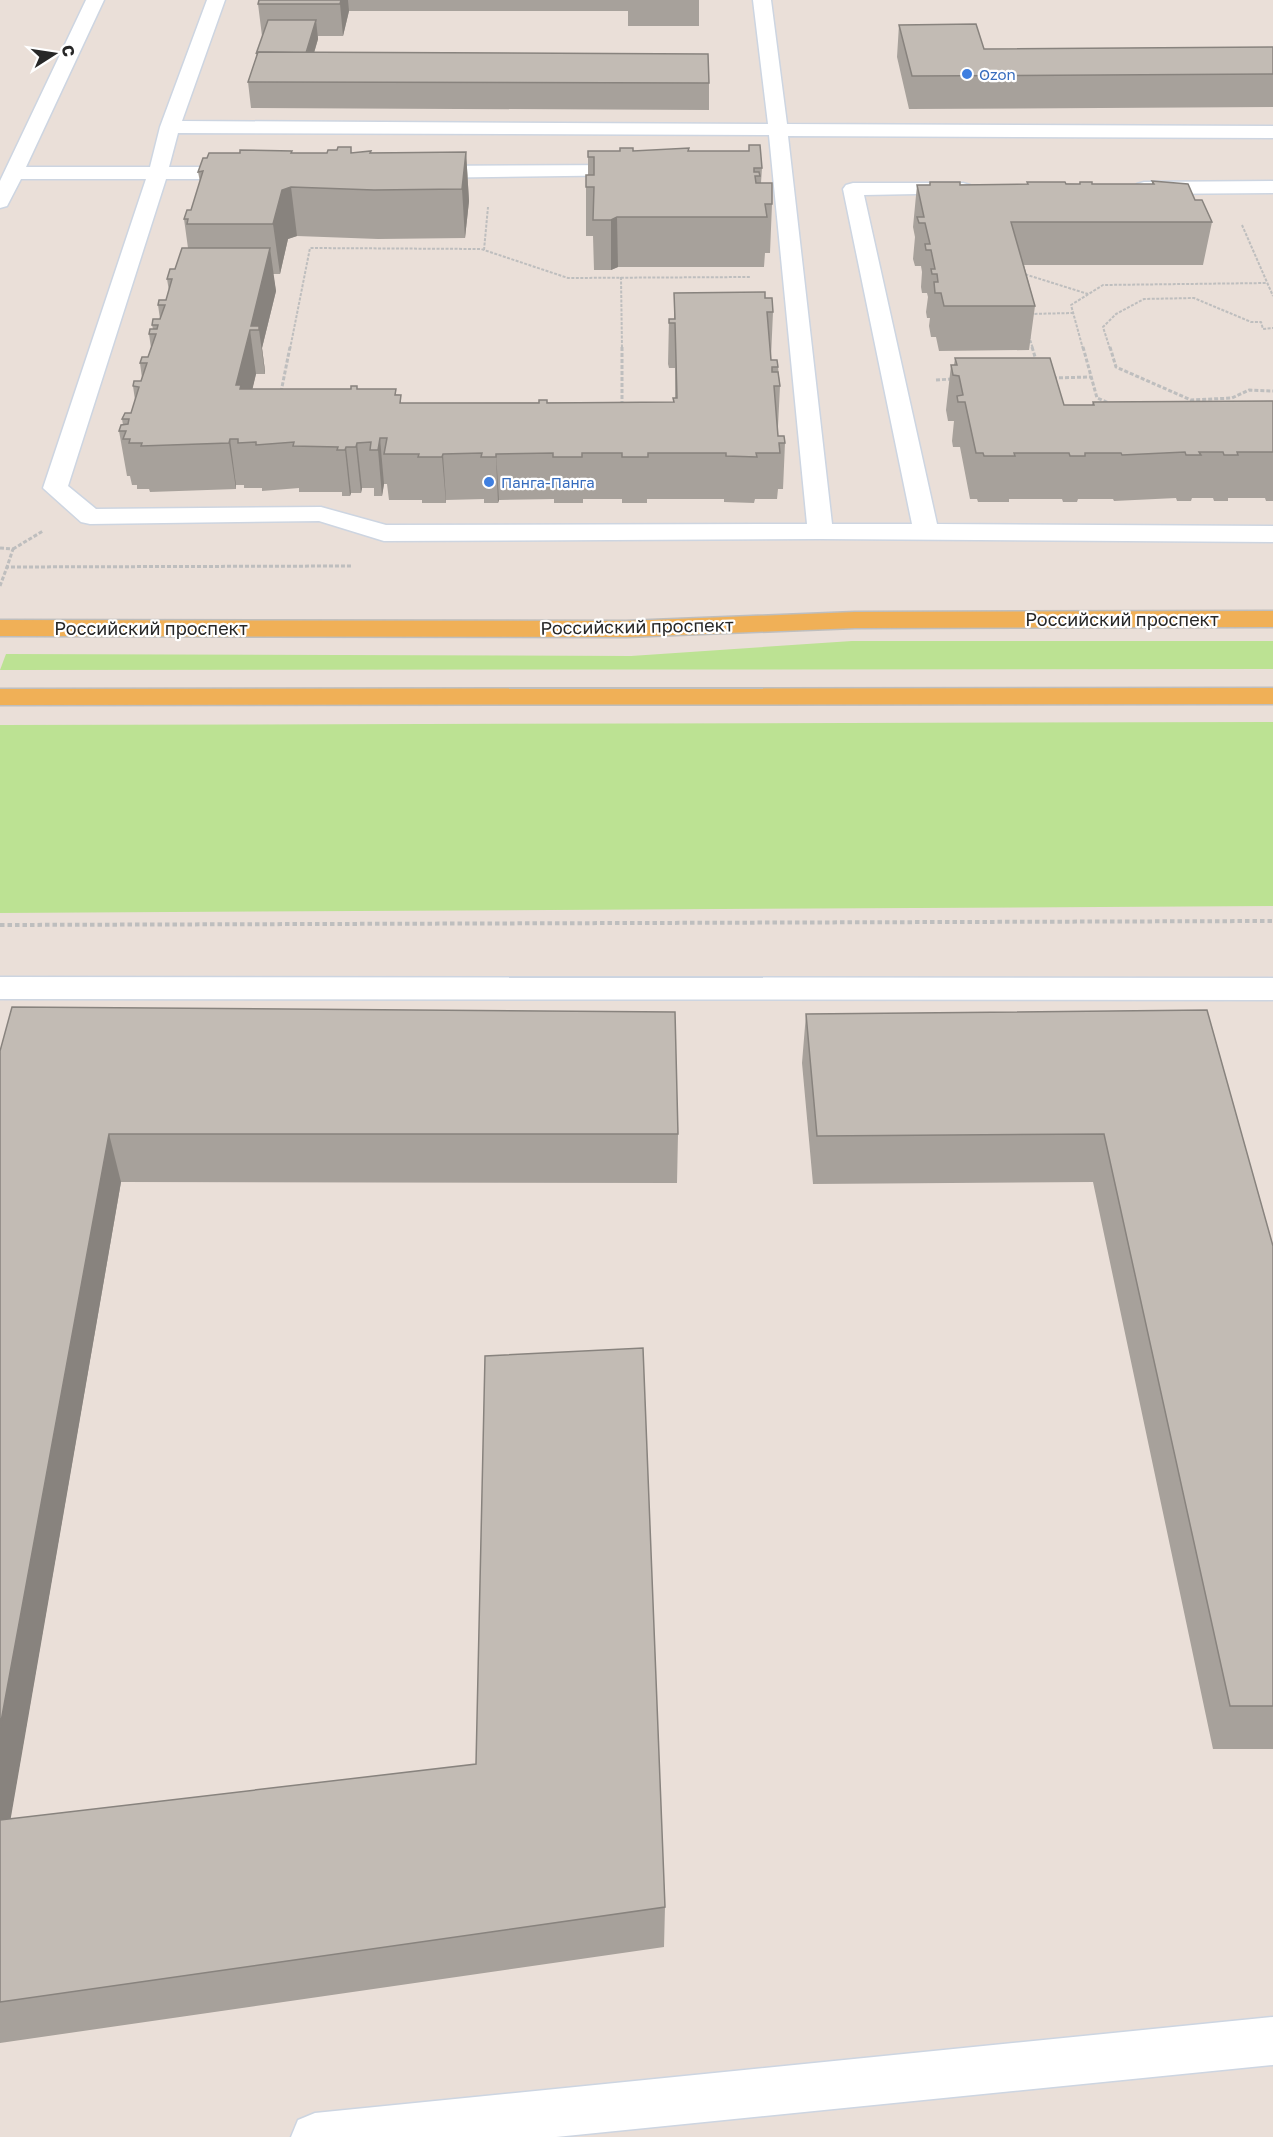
<svg xmlns="http://www.w3.org/2000/svg" width="1273" height="2137" viewBox="0 0 1273 2137" font-family="'Golos Text',sans-serif">
	<style>
		.green { fill: #bce293 }
		.lines { fill: none; stroke-linecap: round; stroke-linejoin: round }
		.minor-casing { stroke: #cdd5e1; stroke-width: 3 }
		.major-casing { stroke: #bebebe; stroke-width: 3 }
		.path-far2 { stroke: #bebebe; stroke-width: 2; stroke-dasharray: 3 1.5; stroke-linecap: butt }
		.path-far1 { stroke: #bebebe; stroke-width: 3; stroke-dasharray: 4 2; stroke-linecap: butt }
		.path { stroke: #bebebe; stroke-width: 4; stroke-dasharray: 4.5 3; stroke-linecap: butt }
		.minor { fill: #fff; fill-rule: evenodd }
		.major { fill: #f0b057; fill-rule: evenodd }
		.wall { fill: #a7a19b }
		.shaded-wall { fill: #88837e }
		.building { fill: #c2bbb4; stroke: #88837e; stroke-width: 1.5 }
		.shop-dot { fill: #3f7fe0; stroke: #fff; stroke-width: 2 }
		.labels { text-anchor: middle; dominant-baseline: central; stroke-width: 4.5; stroke-linejoin: round; paint-order: stroke }
		.far-shop-label { font-size: 15px; fill: #366cbe; stroke: #fff; text-anchor: start }
		.street-label { font-size: 18px; fill: #272727; stroke: #fff }
	</style>
	<rect width="100%" height="100%" fill="#eadfd8"/>
	<g class="green">
		<path d="M852,641H1273V669L0,670L6,654L631,656Z"/>
		<path d="M1273,722V906L0,913V725Z"/>
	</g>
	<g class="lines">
		<defs>
			<g id="minor">
				<path d="M86,0H104L26,167H150L160,127L207,0H225L182,121L768,124L753,0H771L787,124L1273,126V138L788,136L832,524H912L843,189L846,185L853,183H963L970,185L973,189L970,193L864,195L937,524L1273,526V542L820,539L384,541L319,521L90,524L81,522L43,488L146,179H21L7,206L0,208V181ZM178,133L769,135L807,524L386,525L321,507L96,509L68,486L166,179H244L251,177L254,173L251,169L244,167H169Z"/>
				<path d="M634,165L641,167L644,171L641,175L421,178L414,176L411,172L414,168L421,166Z"/>
				<path d="M1273,181V193L1144,194L1137,192L1134,188L1137,184L1144,182Z"/>
				<path d="M0,977L1273,978V1000L0,999Z"/>
				<path d="M1273,2017V2065L556,2137H291L298,2120L315,2113Z"/>
			</g>
			<g id="major">
				<path d="M1273,611V627L855,628L626,637L0,636V620L626,621L855,612Z"/>
				<path d="M1273,688V704L0,705V689Z"/>
			</g>
		</defs>
		<use href="#minor" class="minor-casing"/>
		<use href="#major" class="major-casing"/>
		<g class="path-far2">
			<path d="M1242,225L1273,296"/>
			<path d="M484,250L488,207"/>
			<path d="M1021,273L1088,294"/>
			<path d="M621,277L622,349"/>
			<path d="M1030,314L1073,313"/>
			<path d="M1029,336L1033,349"/>
			<path d="M290,349L310,248L481,249L568,278L751,277"/>
			<path d="M1083,349L1071,305L1103,285L1267,283"/>
			<path d="M1110,349L1103,327L1116,314L1144,299L1194,298L1251,322H1261L1263,329L1273,328"/>
		</g>
		<g class="path-far1">
			<path d="M622,347V407"/>
			<path d="M1032,347L1036,360"/>
			<path d="M1083,347L1097,398L1109,403"/>
			<path d="M1110,347L1116,367L1191,400L1232,398L1249,390L1273,391"/>
			<path d="M1053,378L1091,377"/>
			<path d="M936,380L952,379"/>
			<path d="M281,392L290,347"/>
			<path d="M0,548L13,549L7,567L351,566"/>
			<path d="M13,549L43,531"/>
			<path d="M0,586L7,567"/>
		</g>
		<path class="path" d="M0,925L1273,921"/>
		<use href="#minor" class="minor"/>
		<use href="#major" class="major"/>
	</g>
	<g class="wall">
		<path d="M259,0H699V26H628V11H349L343,36H318V39L314,53L709,83V110L251,108L248,82L263,36H262L258,4Z"/>
		<path d="M899,25L984,49L1273,47V107L909,109L897,57Z"/>
		<path d="M749,145L762,168L761,183L772,204L770,253H765L764,267H618L611,270H594L593,236H586V187L588,175V157L633,151H749Z"/>
		<path d="M337,150L352,153L466,152L469,201L465,238L378,239L297,236L288,239L280,274H273L276,291L262,348L265,371V374H256L252,389H357L401,395V403L673,402L675,398V368H669L668,364L669,319H674V293L765,298L773,312L771,357V360L778,367L780,386L778,426V436L785,443L783,489H778L777,499H755L754,503L724,502V499H647V503H622V499H583V503H554V499L499,500L498,503H484V499L446,500V503H422V500H389L387,484H384L382,496H374V488H362L361,493H351L350,496H342V492H299V488L262,491V488H244V485H236V489L150,492L149,489H137V485H132L130,476H127L119,431L123,425L122,419L131,413L135,400L133,386L141,381L142,378L140,363L148,357L151,348L149,334L153,329L152,325L160,319L158,305L166,300L169,291L167,279L175,269L188,248L184,219L191,210L200,182L198,172L292,153H327Z"/>
		<path d="M1152,181L1195,200L1212,222L1203,265H1024L1035,306L1029,350L939,351L936,337H931L929,326L930,318H927L926,312L928,297L927,293H922L921,287L922,272L921,266H915L913,259L915,237L913,227L917,185L1027,184V182L1079,184L1080,182L1092,184H1152Z"/>
		<path d="M955,358L1064,405H1092L1093,402L1273,401V501H1266L1265,498H1228V501H1214L1213,498H1192L1191,501H1177L1176,498L1114,501L1113,499H1078L1077,502H1063L1062,499H1009V502H978L977,499H970L960,447H953L952,441L954,421H948L946,410L951,365H954Z"/>
		<path d="M1207,1010L1273,1246V1749H1213L1093,1182L813,1184L802,1063L806,1014Z"/>
		<path d="M0,1051L678,1134L677,1183L121,1182L10,1819L665,1907L664,1947L0,2043Z"/>
	</g>
	<g class="shaded-wall">
		<path d="M341,0H348L349,11L343,36L340,4Z"/>
		<path d="M316,20L318,39L308,73L306,54Z"/>
		<path d="M466,152L469,201L465,238L462,189Z"/>
		<path d="M291,187L297,236L288,239L280,274L273,224L282,190Z"/>
		<path d="M617,217L618,267L611,270V220Z"/>
		<path d="M270,248L276,291L262,348L265,371V374L259,330L251,326Z"/>
		<path d="M250,330L256,374L246,417L236,385Z"/>
		<path d="M380,438L384,484L382,496L378,450Z"/>
		<path d="M230,439L236,485V489L229,443Z"/>
		<path d="M357,443L362,488L361,493L356,447Z"/>
		<path d="M346,447L351,493L350,496L345,450Z"/>
		<path d="M443,454L446,500V503L442,457Z"/>
		<path d="M496,454L499,500L498,503L496,457Z"/>
		<path d="M109,1134L121,1182L3,1863L0,1858V1727Z"/>
	</g>
	<g class="building">
		<path d="M259,0H341L340,4H258Z"/>
		<path d="M268,20H316L306,53L258,52L256,54Z"/>
		<path d="M976,24L984,49L1273,47V74L912,76L899,25Z"/>
		<path d="M258,52L708,54L709,83L248,82Z"/>
		<path d="M749,145H760L762,168H754V172H759L760,176H755L756,183H772V204H765L767,217H617L611,220H593L594,187H586V175H594V157H588V151H620V148H633V151L689,148L688,151H749Z"/>
		<path d="M338,147H351V153L371,151L370,153L466,152L462,189L374,190L291,187L282,190L273,224H187L188,219H184L187,210H191L203,171L198,172L203,158H207L209,153H240V150L292,151L291,153H327L328,150H337Z"/>
		<path d="M1152,181L1188,184L1195,200H1202L1212,222H1011L1035,306H944L941,293H935L934,282H938L937,274H932L931,269H935L931,250H926L925,244H930L925,223H919L917,217H924L917,185H930V182H960V185L1028,184L1027,182H1065L1066,184H1080V182H1092V184H1154Z"/>
		<path d="M182,248H270L251,326H259V330H250L236,385H241L240,389H351V386H357V389H396L395,395H401L400,403H539V400H547V403L674,402L673,398H677L675,323H669V319H675L674,293L765,292V298H772L773,312H767L771,360H777L778,367H772V372H778L780,386H774L778,436H784L785,443H779L780,453H756L757,457L726,456V453H648V457H622V453H582V457H553V453L496,454V457H481L482,453L443,454L442,457H418L419,454H384L387,438H380L378,450H370L371,442L357,443L356,447H346L345,450H337L338,447L293,446L294,442L256,445V442L238,443V439H230L229,443L141,446L142,443H129L130,439H123L126,431H119L121,425L128,424L129,419H122L125,413H131L139,387L133,386L134,381H141L147,363H140L142,357H148L156,334H149L150,329H157L158,325H152L153,319H160L165,305H158L159,300H166L172,279H167L170,269H175Z"/>
		<path d="M955,358H1050L1064,405H1094L1093,402L1273,401V452H1237L1238,455H1224L1223,452H1199L1201,455H1186L1185,452L1122,455L1121,453H1085V456H1070L1069,453H1014L1015,456H984L983,453H976L965,402H958L957,396L963,395L959,376L953,375L951,365H957Z"/>
		<path d="M12,1007L675,1012L678,1134H109L0,1727V1051Z"/>
		<path d="M1207,1010L1273,1246V1706H1230L1104,1134L817,1136L806,1014Z"/>
		<path d="M643,1348L665,1907L0,2002V1820L476,1764L485,1356Z"/>
	</g>
	<g class="shop-dot">
		<circle cx="967" cy="74" r="6"/>
		<circle cx="489" cy="482" r="6"/>
	</g>
	<g class="labels">
		<g class="far-shop-label">
			<text x="979" y="74">Ozon</text>
			<text x="501" y="482">Панга-Панга</text>
		</g>
		<g class="street-label">
			<text x="1122" y="619">Российский проспект</text>
			<text transform="translate(637 626) rotate(-1)">Российский проспект</text>
			<text x="151" y="628">Российский проспект</text>
		</g>
	</g>
	<g transform="translate(54 54) rotate(78)" stroke="#ffffff" stroke-width="4.5" paint-order="stroke">
	<path d="M0-4.5L10 22L0 15L-10 22Z" fill="#272727"/>
	<text y="-9" font-size="16" font-weight="bold" text-anchor="middle" fill="#272727">С</text>
	</g>
</svg>
